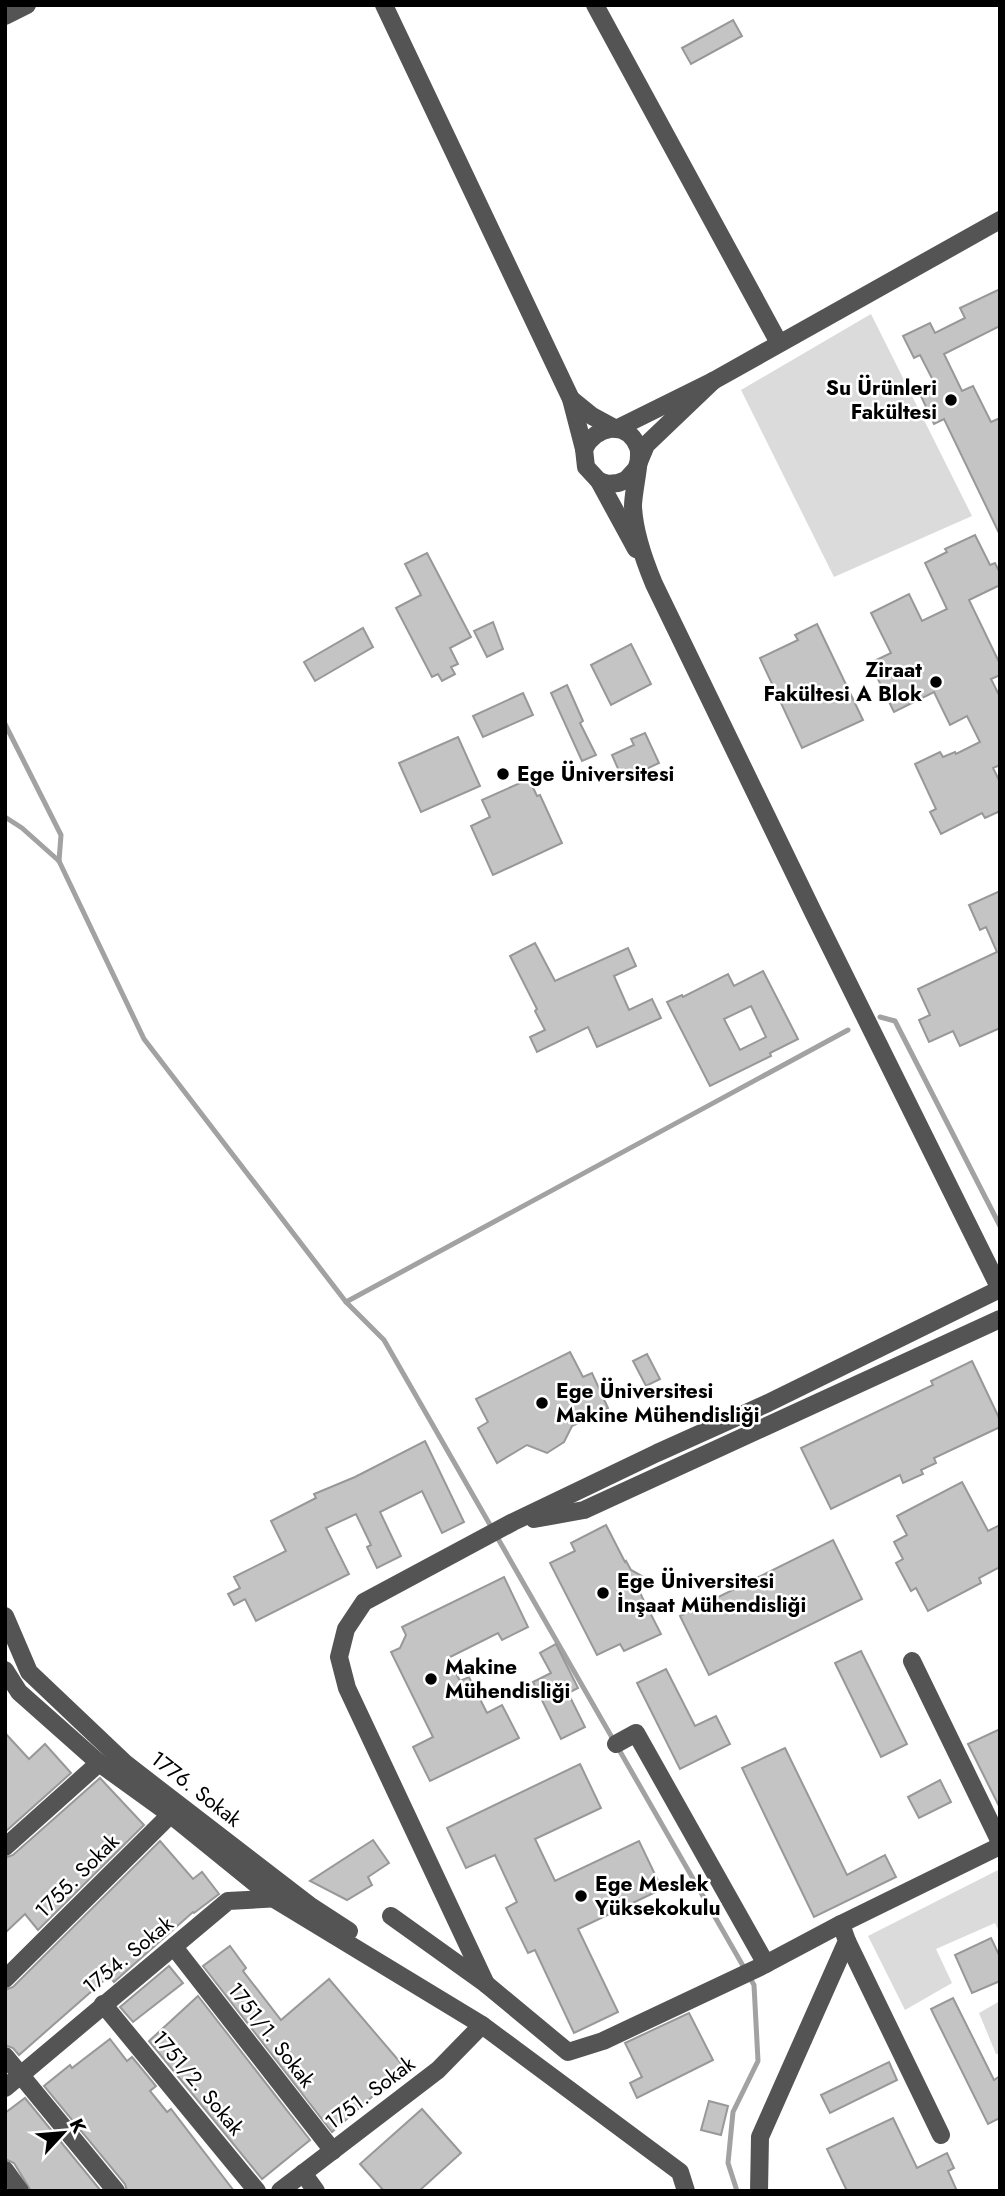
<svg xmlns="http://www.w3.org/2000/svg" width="1005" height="2196" viewBox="0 0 1005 2196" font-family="Jost,sans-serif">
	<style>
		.green { fill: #dbdbdb }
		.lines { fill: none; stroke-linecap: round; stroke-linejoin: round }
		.stream { stroke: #a2a2a2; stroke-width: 5 }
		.building { fill: #c4c4c4; stroke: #989898; stroke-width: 2; fill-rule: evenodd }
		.minor { stroke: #545454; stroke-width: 18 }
		.poi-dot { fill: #000; stroke: #fff; stroke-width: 2.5 }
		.labels { text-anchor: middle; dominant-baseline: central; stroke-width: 5; stroke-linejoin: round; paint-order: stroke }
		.poi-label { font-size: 21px; font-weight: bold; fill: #000; stroke: #fff; text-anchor: start }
		.street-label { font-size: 21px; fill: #000; stroke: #fff }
	</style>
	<rect width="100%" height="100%" fill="#fff"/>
	<g class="green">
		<path d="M871,314L972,516L834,577L741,390Z"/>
		<path d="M1000,1869V1934L995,1923L936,1949L952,1983L905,2010L868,1936Z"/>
		<path d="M1000,2001V2054H996L979,2013Z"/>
	</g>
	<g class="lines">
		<g class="stream">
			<path d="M5,724L61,835L59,861"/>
			<path d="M5,817L22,828L59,861L144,1039L346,1302L384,1340L754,1985L758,2061L733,2112L728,2163L737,2191"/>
			<path d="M880,1017L895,1021L1000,1226"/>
			<path d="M346,1302L848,1030"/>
		</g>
	</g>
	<g class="building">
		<path d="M733,20L742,36L691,64L682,48Z"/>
		<path d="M1000,289V326L944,354L962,391L973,386L991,422L1000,418V535L944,419L934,424L920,394L936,386L920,355L914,358L903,336L930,323L935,333L965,318L960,308Z"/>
		<path d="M975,535L990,565L995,563L1000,573V585L969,600L1000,664V675L991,679L1000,697V765L993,768L1000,782V811L985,818L982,813L941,834L930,812L936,809L915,764L940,752L943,757L955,752L956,754L980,742L967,716L950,725L934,692L894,712L870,663L891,653L871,613L909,594L922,621L947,609L925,563L947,552L945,549Z"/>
		<path d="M427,553L471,637L450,648L458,664L451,667L455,674L442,681L438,674L432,677L396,608L421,595L405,564Z"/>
		<path d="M493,622L503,649L487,657L474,631Z"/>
		<path d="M817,624L863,720L802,748L760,658L798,640L795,635Z"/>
		<path d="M363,628L373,647L315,681L304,662Z"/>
		<path d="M631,644L651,684L611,705L591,665Z"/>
		<path d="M567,685L583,721L580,723L596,755L582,761L551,693Z"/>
		<path d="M523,693L533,715L483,737L473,716Z"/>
		<path d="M645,733L659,763L623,780L612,755L634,745L631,739Z"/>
		<path d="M458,737L480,786L421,812L399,763Z"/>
		<path d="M529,779L537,796L540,795L562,843L493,875L471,826L490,817L482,800Z"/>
		<path d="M1000,891V1028L960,1046L953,1031L929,1042L919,1020L930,1015L918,989L997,952L986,927L980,930L969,905Z"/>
		<path d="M535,943L555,981L628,948L636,966L614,976L629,1010L652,999L661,1018L597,1047L588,1027L537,1052L530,1037L545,1030L535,1011L537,1009L510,956Z"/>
		<path d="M763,971L798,1039L770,1053L771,1056L710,1086L667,1002L682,995L683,997L728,974L734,986ZM751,1006L766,1037L740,1050L724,1019Z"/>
		<path d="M570,1352L583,1377L592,1373L608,1408L572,1426L564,1442L547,1453L527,1445L497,1463L478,1428L488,1422L476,1399Z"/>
		<path d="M647,1354L660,1379L646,1386L633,1361Z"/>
		<path d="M972,1361L1000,1420V1427L934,1458L936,1463L921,1470L923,1474L903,1483L900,1475L831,1509L801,1448L933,1385L931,1381Z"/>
		<path d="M425,1441L464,1522L442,1533L422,1491L380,1512L401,1556L377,1568L367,1547L371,1545L356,1514L326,1528L349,1574L256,1621L245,1599L234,1605L228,1594L240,1588L234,1577L286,1551L271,1521L316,1498L314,1494L355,1477Z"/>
		<path d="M962,1482L988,1531L1000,1525V1567L979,1578L981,1583L928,1611L916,1588L911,1591L896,1563L903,1559L894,1542L907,1535L897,1516Z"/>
		<path d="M606,1525L625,1562L626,1561L631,1570L642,1576L639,1589L642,1597L661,1634L624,1651L620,1644L597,1655L550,1563L575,1551L571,1543Z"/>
		<path d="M833,1540L862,1599L709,1675L680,1616Z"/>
		<path d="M504,1577L528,1627L502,1640L498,1633L448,1658L460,1681L469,1677L487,1713L502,1705L519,1738L430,1781L413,1747L433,1737L391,1652L400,1648L406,1635L402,1627Z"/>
		<path d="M556,1644L578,1688L568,1693L585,1727L561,1739L533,1682L551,1673L540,1653Z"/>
		<path d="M861,1651L907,1744L881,1757L835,1663Z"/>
		<path d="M666,1669L695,1726L716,1716L730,1744L680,1769L637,1683Z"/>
		<path d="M1000,1729V1808L968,1744Z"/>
		<path d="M5,1733L29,1759L45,1744L71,1773L5,1832Z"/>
		<path d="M785,1748L847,1875L885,1855L896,1877L814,1917L742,1768Z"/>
		<path d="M580,1764L601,1808L535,1839L555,1881L639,1841L662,1889L578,1929L618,2012L574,2033L535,1950L528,1953L506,1908L517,1902L495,1855L466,1868L447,1828Z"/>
		<path d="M100,1778L144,1825L38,1930L25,1914L5,1933V1858L13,1855Z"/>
		<path d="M940,1780L951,1802L919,1818L908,1797Z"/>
		<path d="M373,1840L389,1863L368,1877L372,1885L347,1900L310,1881Z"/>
		<path d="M160,1841L193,1879L202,1872L219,1894L194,1913L193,1912L114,1982L109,1976L19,2055L13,2048L5,2045V1990L13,1987Z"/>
		<path d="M991,1938L1000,1957V1981L972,1993L955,1955Z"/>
		<path d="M230,1946L246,1968L243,1971L281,2020L329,1979L405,2068L332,2132L203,1966Z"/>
		<path d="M169,1966L183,1983L133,2022L120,2007Z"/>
		<path d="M198,1996L310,2140L262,2179L149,2041Z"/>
		<path d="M953,1998L994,2080L1000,2076V2118L988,2124L931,2009Z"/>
		<path d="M689,2013L713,2060L637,2098L630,2083L642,2077L625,2043Z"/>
		<path d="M110,2039L127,2061L132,2057L156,2086L150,2091L167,2112L171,2109L234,2191H127L125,2184L44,2086L70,2065L72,2068Z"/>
		<path d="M889,2062L897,2080L830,2113L821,2095Z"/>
		<path d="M25,2098L101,2191H31L14,2163L5,2159V2113Z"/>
		<path d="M709,2101L728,2106L721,2135L701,2130Z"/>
		<path d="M422,2109L461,2153L419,2191H384L360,2164Z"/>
		<path d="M893,2118L917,2168L947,2153L954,2168L948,2171L957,2191H847L827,2149Z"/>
	</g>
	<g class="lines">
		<g class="minor">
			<path d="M384,5L571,399L584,449L586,467L599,481L608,484L618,483L626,480L636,469L646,445L713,381"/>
			<path d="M595,5L779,343"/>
			<path d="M5,16L27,5"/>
			<path d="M571,399L592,416L616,429L713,381L1000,220"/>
			<path d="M584,449C595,426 627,419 638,447C642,457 633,491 633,506C634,532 644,560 654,584L814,914L1000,1289"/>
			<path d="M599,481L636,549"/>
			<path d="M534,1519L584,1510L1000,1319"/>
			<path d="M5,1616L29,1672L126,1764L309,1905L349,1931"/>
			<path d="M912,1661L1000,1842"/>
			<path d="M5,1670L19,1692L99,1763L171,1815L276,1900L482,2025L680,2172L686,2191"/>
			<path d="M616,1744L636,1733L766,1964"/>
			<path d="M5,1847L99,1763"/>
			<path d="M391,1916L486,1984L568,2052L603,2041L760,1967L841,1924L1000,1846"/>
			<path d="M847,1941L941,2135"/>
			<path d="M174,1947L333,2151"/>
			<path d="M5,1979L177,1808"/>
			<path d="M486,1984L347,1688L339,1657L346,1629L364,1602L513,1522L657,1453L768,1403L1000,1289"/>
			<path d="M103,2004L257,2191"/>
			<path d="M5,2056L116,2191"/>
			<path d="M5,2088L228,1901L281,1898"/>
			<path d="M5,2170L20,2191"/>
			<path d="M303,2173L316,2191"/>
			<path d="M280,2191L438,2070L482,2025"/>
			<path d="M759,2191L760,2137L847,1941L841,1924"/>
		</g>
	</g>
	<g class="poi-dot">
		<circle cx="951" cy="400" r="7"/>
		<circle cx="936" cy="682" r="7"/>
		<circle cx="503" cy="774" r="7"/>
		<circle cx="542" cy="1403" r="7"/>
		<circle cx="603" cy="1593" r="7"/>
		<circle cx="431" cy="1679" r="7"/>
		<circle cx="581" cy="1896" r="7"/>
	</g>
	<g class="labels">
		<g class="poi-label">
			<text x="937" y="388" text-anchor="end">Su Ürünleri<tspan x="937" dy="24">Fakültesi</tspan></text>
			<text x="922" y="670" text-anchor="end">Ziraat<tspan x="922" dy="24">Fakültesi A Blok</tspan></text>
			<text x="517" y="774">Ege Üniversitesi</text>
			<text x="556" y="1391">Ege Üniversitesi<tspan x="556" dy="24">Makine Mühendisliği</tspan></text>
			<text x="617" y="1581">Ege Üniversitesi<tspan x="617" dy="24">İnşaat Mühendisliği</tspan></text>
			<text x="445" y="1667">Makine<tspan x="445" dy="24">Mühendisliği</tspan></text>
			<text x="595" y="1884">Ege Meslek<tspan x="595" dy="24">Yüksekokulu</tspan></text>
		</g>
		<g class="street-label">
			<text transform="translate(196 1789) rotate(38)">1776. Sokak</text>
			<text transform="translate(77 1876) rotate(-45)">1755. Sokak</text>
			<text transform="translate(128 1955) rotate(-39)">1754. Sokak</text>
			<text transform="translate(271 2035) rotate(52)">1751/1. Sokak</text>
			<text transform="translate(198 2083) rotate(50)">1751/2. Sokak</text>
			<text transform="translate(370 2093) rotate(-37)">1751. Sokak</text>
		</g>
	</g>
	<rect width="1005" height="2196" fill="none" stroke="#000000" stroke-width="14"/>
	<g transform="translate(63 2133) rotate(64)" stroke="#ffffff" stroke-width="5" paint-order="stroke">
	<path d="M0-5L12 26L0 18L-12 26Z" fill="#000000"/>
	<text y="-10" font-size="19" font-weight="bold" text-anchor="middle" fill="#000000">K</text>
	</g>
</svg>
